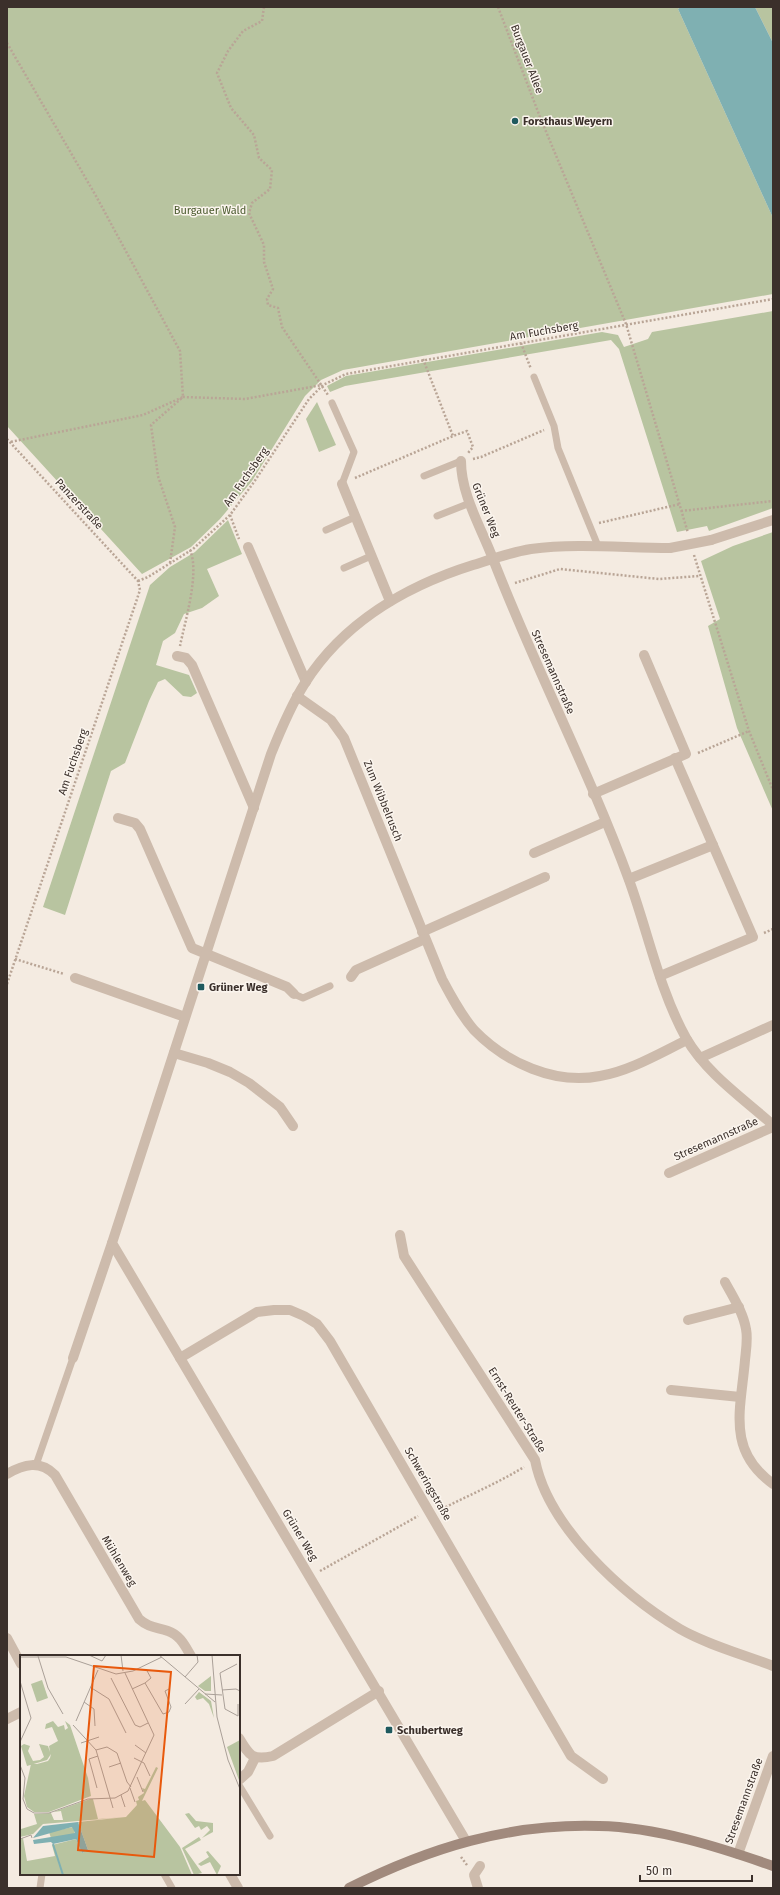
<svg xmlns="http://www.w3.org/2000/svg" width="780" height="1895" viewBox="0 0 780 1895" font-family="'Fira Sans',sans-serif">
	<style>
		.green { fill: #b8c4a0 }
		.water { fill: #7fb0b2 }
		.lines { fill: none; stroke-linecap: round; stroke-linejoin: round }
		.path { stroke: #b9a596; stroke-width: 2.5; stroke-dasharray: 2 2; stroke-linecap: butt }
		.lane { stroke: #cdbbac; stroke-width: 7 }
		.street { stroke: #cdbbac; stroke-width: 10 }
		.secondary { stroke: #a18a7d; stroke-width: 10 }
		.street-bridge { stroke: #cdbbac; stroke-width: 10 }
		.poi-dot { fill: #1f5a5e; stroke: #fbf5ee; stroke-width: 1.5 }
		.labels { text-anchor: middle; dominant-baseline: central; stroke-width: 3; stroke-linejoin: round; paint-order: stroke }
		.street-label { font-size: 11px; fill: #3b302b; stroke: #fbf5ee }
		.poi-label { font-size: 11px; font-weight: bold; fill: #3b302b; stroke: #fbf5ee; text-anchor: start }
		.park-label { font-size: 11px; fill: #4a5a2e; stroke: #fbf5ee }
		.inset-river { fill: none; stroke: #7fb0b2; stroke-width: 2 }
		.inset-road { fill: none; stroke: #aaa098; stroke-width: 1 }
		.view { fill: #e8590c; fill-opacity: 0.15; stroke: #e8590c; stroke-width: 2 }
		.inset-edge { fill: none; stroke: #3b302b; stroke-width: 2 }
	</style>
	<rect width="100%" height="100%" fill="#f4ebe1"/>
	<g class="green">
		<path d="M7,7H681L678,9L773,218V294L343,370L321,380L305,396L252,481L220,519L191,547L142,574L7,426Z"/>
		<path d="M755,7H773V43Z"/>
		<path d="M773,311V508L709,531L707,526L677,532L619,349L611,340L345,386L330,392L327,386L346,376L602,332L618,335L624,347L648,339L652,332Z"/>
		<path d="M317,402L336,445L319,452L306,419Z"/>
		<path d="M228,520L242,554L207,569L219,596L202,608L184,614L175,633L163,641L156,665L189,675L197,693L191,697L183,696L165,679L158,682L149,701L125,763L111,771L65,915L43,907L150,585L170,567L195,552Z"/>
		<path d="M773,532V811L737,728L708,626L720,619L701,561L733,546Z"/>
	</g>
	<path class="water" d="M681,7H755L773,43V218L678,9Z"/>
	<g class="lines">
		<g class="path">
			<path d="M264,7L262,21L243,31L228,51L217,73L231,108L254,135L259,158L272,170L270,189L252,203L249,213L264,245V262L273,289L267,299L268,305L278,308L282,327L328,395"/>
			<path d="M498,7L540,117L626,324L688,533"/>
			<path d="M7,43L96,196L180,351L183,397L143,415L10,442"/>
			<path d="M521,343L531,369"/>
			<path d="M423,359L453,436L467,431L473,447L468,453"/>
			<path d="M7,439L138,581"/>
			<path d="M473,459L481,457L544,430"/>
			<path d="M355,478L453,436"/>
			<path d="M681,511L773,501"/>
			<path d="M230,515L239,539"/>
			<path d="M599,523L680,504"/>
			<path d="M694,555L749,731L773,790"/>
			<path d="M170,563L175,527L158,476L151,425L183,397L245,399L322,385"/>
			<path d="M138,581L148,577L193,549L230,515L254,482L309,399L323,385L346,374L773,299"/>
			<path d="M515,583L560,569L659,579L699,576"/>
			<path d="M180,646C185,621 200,573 190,550"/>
			<path d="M698,753L749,731"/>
			<path d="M764,933L773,929"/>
			<path d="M15,959L64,974"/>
			<path d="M7,984L137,599L140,590L138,581"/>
			<path d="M442,1509C469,1495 498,1483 524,1467"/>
			<path d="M320,1571L418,1516"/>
			<path d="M461,1857L467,1865"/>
		</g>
		<g class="lane">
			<path d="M534,377L554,426L558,448L598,546"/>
			<path d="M332,403L354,452L342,484"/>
			<path d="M424,476L461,461"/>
			<path d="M437,516L470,503"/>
			<path d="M326,530L355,517"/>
			<path d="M344,568L371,556"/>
			<path d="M294,994L303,998L330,986"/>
			<path d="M36,1465L73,1358"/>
			<path d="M239,1785L270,1836"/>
			<path d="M164,1874L172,1888"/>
			<path d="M40,1888L42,1874"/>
		</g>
		<g class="street">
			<path d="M461,461C461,495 481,527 493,559C535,668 589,771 629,880C648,932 659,989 686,1038C706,1073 744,1099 773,1125"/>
			<path d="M342,484L390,601"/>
			<path d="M711,540L773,520"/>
			<path d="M248,547L306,682"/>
			<path d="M177,656L186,658L192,665L254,808"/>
			<path d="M297,696L331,720L344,738L442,979C451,996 461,1015 474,1030C506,1063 555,1085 600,1076C630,1071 660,1053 687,1040"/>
			<path d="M593,794L686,754L644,655"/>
			<path d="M118,818L135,823L140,829L192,948L287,987L294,994"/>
			<path d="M534,853L605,822"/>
			<path d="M629,879L713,845"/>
			<path d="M422,932L545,877"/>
			<path d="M660,976L753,937L675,758"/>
			<path d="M351,977L356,970L425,939"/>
			<path d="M75,978L185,1017"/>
			<path d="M174,1053L208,1063L230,1072L249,1083L280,1107L293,1126"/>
			<path d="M700,1058L773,1025"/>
			<path d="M669,1173L773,1127"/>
			<path d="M400,1235L404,1256L535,1460C548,1527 623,1595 680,1629C708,1645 742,1654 773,1666"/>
			<path d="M725,1282C733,1297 743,1312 746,1329C748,1339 746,1350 745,1360C741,1409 726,1450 773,1484"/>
			<path d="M688,1320L739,1307"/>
			<path d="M73,1358L112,1243"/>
			<path d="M180,1358L257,1312L274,1310H290L304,1316L317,1324L330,1341L571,1756L603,1779"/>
			<path d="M671,1390L740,1397"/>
			<path d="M7,1474C24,1464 40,1460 55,1475L139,1619C149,1628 157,1627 168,1631C180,1635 185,1646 191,1656"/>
			<path d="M7,1638L21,1664"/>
			<path d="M7,1719L21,1712"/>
			<path d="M239,1738C249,1755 252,1761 273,1756L379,1691"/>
			<path d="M239,1780L248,1772L255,1758"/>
			<path d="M466,1841L112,1243L271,754C281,729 291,705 305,683C343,623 406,586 473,565C492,559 512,552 531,549C577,543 624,548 670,548"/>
			<path d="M738,1854L773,1756"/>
			<path d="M230,1874L238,1888"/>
			<path d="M478,1888L474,1875L480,1866"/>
		</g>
		<path class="secondary" d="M349,1888C429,1848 509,1823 599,1826C656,1827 719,1847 773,1866"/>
		<path class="street-bridge" d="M670,548L711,540"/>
	</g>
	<g class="poi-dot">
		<circle cx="515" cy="121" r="4"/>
		<rect x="197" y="983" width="8" height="8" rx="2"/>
		<rect x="385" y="1726" width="8" height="8" rx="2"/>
	</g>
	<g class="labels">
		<g class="street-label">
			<text transform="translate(527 59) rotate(69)">Burgauer Allee</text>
			<text transform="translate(544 331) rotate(-10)">Am Fuchsberg</text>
			<text transform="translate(246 477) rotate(-55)">Am Fuchsberg</text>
			<text transform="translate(79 504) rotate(47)">Panzerstraße</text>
			<text transform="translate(486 510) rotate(68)">Grüner Weg</text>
			<text transform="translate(553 672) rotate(66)">Stresemannstraße</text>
			<text transform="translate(73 762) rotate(-71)">Am Fuchsberg</text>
			<text transform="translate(383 801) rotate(68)">Zum Wibbelrusch</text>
			<text transform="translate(716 1139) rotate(-24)">Stresemannstraße</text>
			<text transform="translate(517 1410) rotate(58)">Ernst-Reuter-Straße</text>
			<text transform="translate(428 1484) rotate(60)">Schweringstraße</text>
			<text transform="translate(300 1535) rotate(59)">Grüner Weg</text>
			<text transform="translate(119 1561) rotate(59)">Mühlenweg</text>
			<text transform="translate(744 1801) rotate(-70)">Stresemannstraße</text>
		</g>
		<g class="poi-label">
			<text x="523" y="121">Forsthaus Weyern</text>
			<text x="209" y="987">Grüner Weg</text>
			<text x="397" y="1730">Schubertweg</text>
		</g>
		<g class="park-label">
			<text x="210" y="210">Burgauer Wald</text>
		</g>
	</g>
	<g transform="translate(20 1655)">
		<rect width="220" height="220" fill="#f4ebe1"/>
		<path d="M191,21V36H185L178,31ZM22,25L28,43L17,47L11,29ZM179,37L191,46L194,63L189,49L183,43L177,45L175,42ZM33,66L38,72L44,70L45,75L48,73L45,66L50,70L68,123L71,141L29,157H14L7,152L4,141L11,109H17L28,106L30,103L31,99L27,105L7,111L1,91L4,89L10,91L8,96L13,106L20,105L24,102L19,89L28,91L30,97L29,91L38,86L32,72L25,74L26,69ZM220,85V128L207,92ZM136,112L138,113L122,146L125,145L160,192L172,220H0V184L3,183L7,206L35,201L32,190L56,184L62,198L68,195L58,167L106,162L117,150L116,146L119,145L118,142L124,138L122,133L125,134ZM70,144H73L78,164L106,162L23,169L13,179L0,182L1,174L17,169L14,159L31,158L34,165H43L41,156L33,157ZM169,158L176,166L193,168V177L182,183L190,175L187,171L181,175L179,171L175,173L165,159ZM53,172L55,179L31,183L29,177ZM179,182L181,185L165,194L182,218L174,220L162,193ZM188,196L201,211L197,220L190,207L181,211L178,209L189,202L186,197Z" fill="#b8c4a0"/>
		<path d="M58,167L68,195L62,198L56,184L33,189L31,187L14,189L13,185L55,178L52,172L13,183L23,171Z" fill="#7fb0b2"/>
		<path class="inset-river" d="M33,189L43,220"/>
		<path class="inset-road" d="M69,0L82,6L86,0M101,0L103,16M139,0L195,47M192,0L197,62L208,105L220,134M18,1L28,33L43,59M0,2H46L96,19L113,16L142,2M217,9L200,18L205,54L218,61V49M165,22L178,7L177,0M91,23L115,70L120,72L128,68M0,26L11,63L0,87M125,28L131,23L126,14M70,32L89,44L106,78M112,34L125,28L143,59L149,57L151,52L145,36L149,34M202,35L216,34L220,36M185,39L202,40M64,47L74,54L75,71M165,49L179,34M56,66L78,15M53,70L76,95L93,153M61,88L79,82M115,90L126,98M76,95L87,92L97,98L107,127L111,132M114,103L124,108L130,121M0,110L5,123L3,144L7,154L14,158H29L68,144L95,143L108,136L134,80L105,18M89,112L101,108M117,122L123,137M77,133L69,104L78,101M110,133L115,147M101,140L105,152M0,184L11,180L12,183"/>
		<path class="view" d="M74,11L151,17L134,202L58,195Z"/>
		<rect width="220" height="220" class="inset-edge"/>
	</g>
	<rect width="780" height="1895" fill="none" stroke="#3b302b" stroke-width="16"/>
	<path d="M640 1875v6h112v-6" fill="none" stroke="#3b302b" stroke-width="2"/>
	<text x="646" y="1875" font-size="12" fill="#3b302b" stroke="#fbf5ee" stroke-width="3" paint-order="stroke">50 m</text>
</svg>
